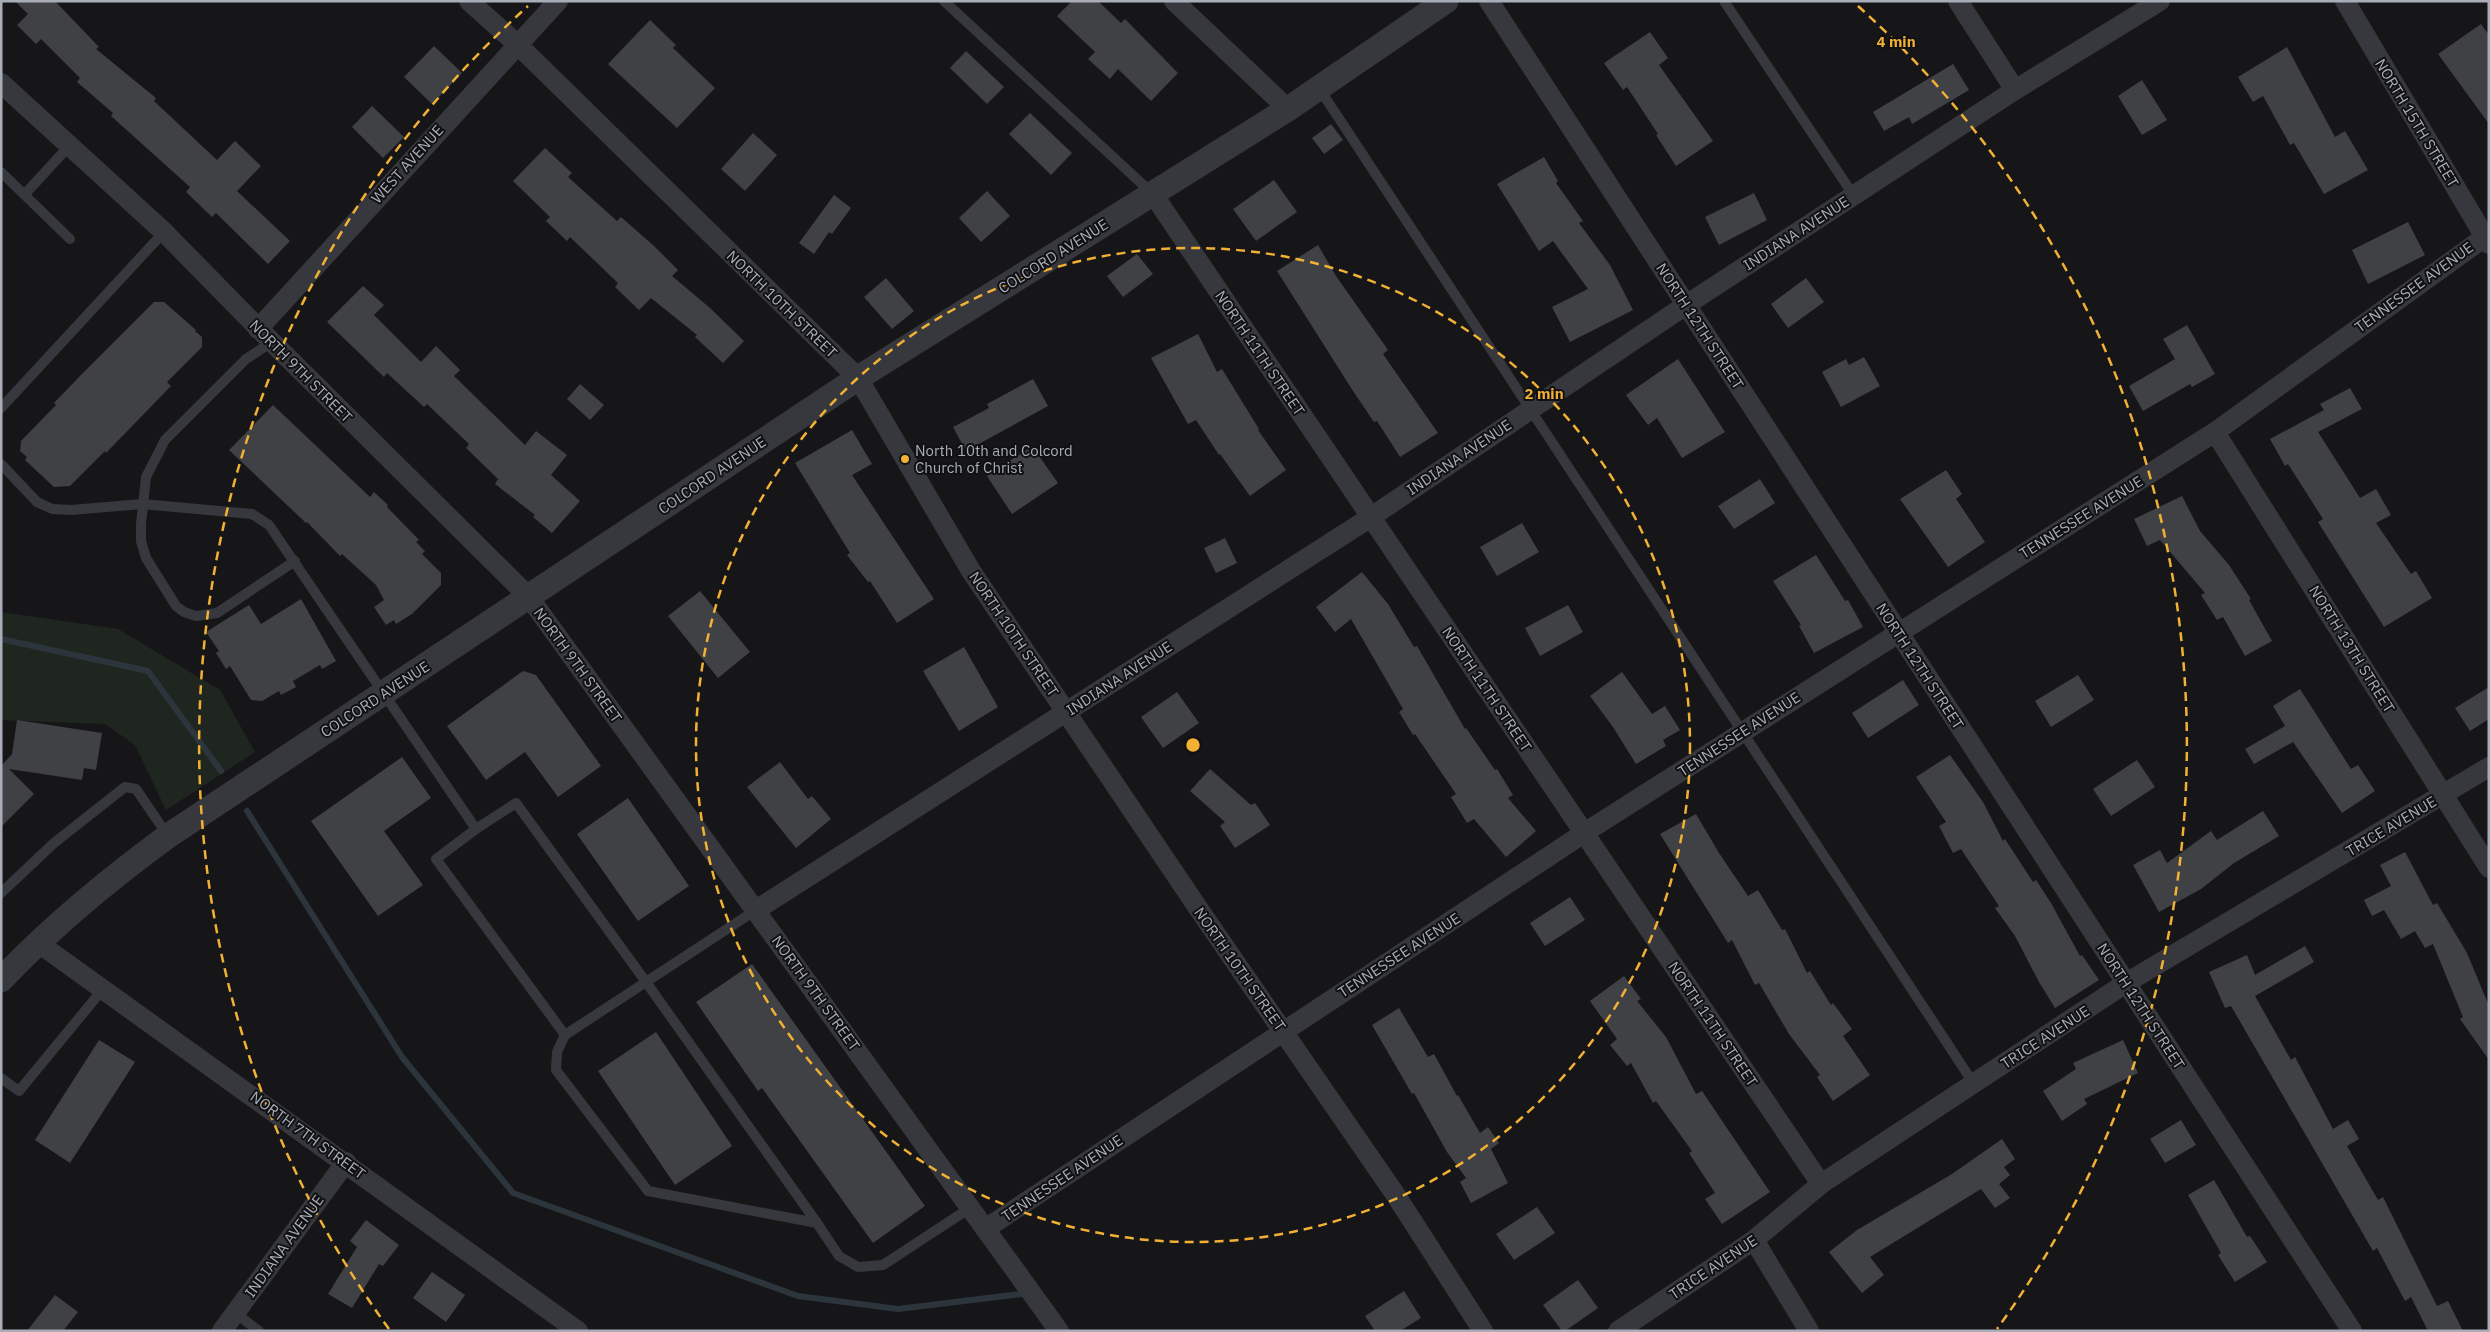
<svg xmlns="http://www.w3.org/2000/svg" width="2490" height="1332" viewBox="0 0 2490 1332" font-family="'IBM Plex Sans',sans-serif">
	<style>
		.green { fill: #1e261f }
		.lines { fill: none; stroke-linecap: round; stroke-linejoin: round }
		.stream { stroke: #2c353c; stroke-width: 6 }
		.building { fill: #404145 }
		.service { stroke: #37383d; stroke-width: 10 }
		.minor { stroke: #37383d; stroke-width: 20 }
		.tertiary { stroke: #37383d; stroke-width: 25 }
		.ring { fill: none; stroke: #f2b134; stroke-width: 2.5; stroke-dasharray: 9 6 }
		.poi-dot { fill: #f2b134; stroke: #111113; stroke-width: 2 }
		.labels { text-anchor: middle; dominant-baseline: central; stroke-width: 4; stroke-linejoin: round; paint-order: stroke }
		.street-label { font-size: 15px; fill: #a8adb8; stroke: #111113 }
		.poi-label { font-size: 15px; fill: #a8adb8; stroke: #111113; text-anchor: start }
		.centre { fill: #f2b134; stroke: #111113; stroke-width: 2.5 }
		.ring-label { font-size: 15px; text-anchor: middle; font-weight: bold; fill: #f2b134; stroke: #111113; stroke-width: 4; stroke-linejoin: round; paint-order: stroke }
	</style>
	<rect width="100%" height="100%" fill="#161618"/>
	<path class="green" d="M1,612L118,629L220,690L255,752L166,810L135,745L105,724L1,720Z"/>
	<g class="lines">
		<g class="stream">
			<path d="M1,639L148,671L221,771"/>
			<path d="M247,811L402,1057L513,1193L798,1296L898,1309L1021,1294"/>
		</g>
	</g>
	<g class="building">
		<path d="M15,1H55L99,47L96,49L156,98L154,101L217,160L235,141L261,166L237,191L290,241L268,264L216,213L212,217L186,192L190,187L111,116L113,113L77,82L80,78L41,39L36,44L17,25L28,14Z"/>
		<path d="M1072,1H1098L1121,23L1125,19L1178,73L1151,101L1118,69L1110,79L1088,59L1095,52L1057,16Z"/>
		<path d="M650,20L676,45L673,48L715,88L677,128L608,64Z"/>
		<path d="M2481,24L2489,35V124L2438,54Z"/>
		<path d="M1650,32L1668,58L1659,65L1713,141L1676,166L1656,135L1658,134L1627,87L1623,90L1604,63Z"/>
		<path d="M434,46L462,73L432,104L404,77Z"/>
		<path d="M2287,47L2335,137L2345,131L2368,170L2324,194L2294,143L2290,145L2263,96L2253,102L2238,77Z"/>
		<path d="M966,51L1004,87L987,104L950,68Z"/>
		<path d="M1953,64L1969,90L1912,124L1909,117L1884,131L1873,112Z"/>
		<path d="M2142,80L2167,120L2142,135L2118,96Z"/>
		<path d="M372,106L404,137L383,158L352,127Z"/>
		<path d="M1030,113L1072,153L1051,175L1009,134Z"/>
		<path d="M1331,124L1343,140L1324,154L1312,138Z"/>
		<path d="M753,133L777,155L745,191L721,169Z"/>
		<path d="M545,148L572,173L568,177L617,221L621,217L654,246L678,270L672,276L710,308L744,341L723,363L695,337L697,335L651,298L639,310L615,287L618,283L570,237L567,241L546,221L550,217L513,181Z"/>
		<path d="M1544,157L1558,181L1556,183L1583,221L1579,223L1610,265L1633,310L1570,342L1552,307L1588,289L1553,241L1539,251L1497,184Z"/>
		<path d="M1274,180L1297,212L1256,241L1233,209Z"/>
		<path d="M987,191L1010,216L981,242L959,218Z"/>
		<path d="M1754,193L1767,220L1719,245L1705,217Z"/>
		<path d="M834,195L851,208L832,234L829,232L814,254L799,243Z"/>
		<path d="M2408,222L2425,255L2368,284L2352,250Z"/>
		<path d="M1318,245L1336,276L1388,350L1383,354L1438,433L1400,457L1377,421L1374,422L1353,391L1277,271Z"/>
		<path d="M1137,254L1153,274L1123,297L1107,276Z"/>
		<path d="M886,278L914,311L892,329L864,297Z"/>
		<path d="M1806,278L1824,302L1788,328L1771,304Z"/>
		<path d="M363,286L384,305L374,315L421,362L436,346L460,370L454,376L525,445L536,431L567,455L551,475L580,501L552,533L533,517L535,515L495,484L498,479L466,448L469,444L427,404L424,407L387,373L384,377L327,322Z"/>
		<path d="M154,302H164L196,330L195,331L202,337V347L167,382L171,386L106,453L105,451L70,486L54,487L25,460L27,457L20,451L21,441L56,405L54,403L80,376Z"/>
		<path d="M2187,325L2215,374L2192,387L2190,384L2143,411L2129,386L2175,359L2163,339Z"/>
		<path d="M1198,334L1217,372L1222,369L1259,429L1258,430L1286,470L1250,496L1220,454L1219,455L1196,420L1188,424L1151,358Z"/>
		<path d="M1864,357L1880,386L1841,407L1822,372L1846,359L1849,365Z"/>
		<path d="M1678,359L1725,432L1682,458L1657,418L1648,425L1626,395Z"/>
		<path d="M1033,379L1048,406L966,451L953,427L989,408L987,404Z"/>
		<path d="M580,384L604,405L590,420L567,399Z"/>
		<path d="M2350,388L2362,409L2318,432L2360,498L2376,489L2391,515L2376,523L2411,574L2416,571L2432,598L2384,627L2318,522L2323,519L2288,464L2285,466L2270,439L2324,410L2320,404Z"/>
		<path d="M273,405L370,497L374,492L388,505L387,507L419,540L416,542L425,551L422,554L441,573V585L412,614L396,624L394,620L386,625L374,607L384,600L376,585L342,554L340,556L307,522L306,523L229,450Z"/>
		<path d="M852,430L872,464L852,475L934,599L897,623L870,581L868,582L847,555L850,553L795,463Z"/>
		<path d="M1032,446L1058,483L1012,514L987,476Z"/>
		<path d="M1946,470L1962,494L1956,499L1985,542L1948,567L1900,499Z"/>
		<path d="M1760,479L1775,503L1734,529L1718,506Z"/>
		<path d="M2182,496L2200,531L2229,565L2251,599L2249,600L2272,641L2245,656L2223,617L2217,620L2201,595L2205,593L2160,540L2147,546L2134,519Z"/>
		<path d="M1522,523L1539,552L1497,576L1480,547Z"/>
		<path d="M1225,538L1237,563L1216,573L1204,548Z"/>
		<path d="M1816,555L1845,601L1848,600L1863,627L1814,653L1799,626L1801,625L1773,581Z"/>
		<path d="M1362,572L1388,604L1414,647L1417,646L1465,729L1466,728L1495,770L1497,769L1513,795L1508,798L1536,831L1506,857L1474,819L1467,823L1451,797L1456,794L1415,734L1413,735L1399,712L1403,709L1351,619L1335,632L1316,607Z"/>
		<path d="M700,591L750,652L718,678L668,616Z"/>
		<path d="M301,599L336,661L322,669L320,665L293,681L296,687L281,695L279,691L262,701L251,700L230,666L226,669L216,653L219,651L206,632L249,605L261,624Z"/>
		<path d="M1568,605L1583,632L1540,656L1525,628Z"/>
		<path d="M964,647L998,707L959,731L923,671Z"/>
		<path d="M523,671L536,675L601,766L558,797L525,752L486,780L447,726Z"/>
		<path d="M1622,672L1652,714L1665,706L1680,730L1663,740L1666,746L1636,764L1613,727L1590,696Z"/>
		<path d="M2078,675L2094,700L2051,727L2035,701Z"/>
		<path d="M1903,680L1919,705L1868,738L1852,713Z"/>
		<path d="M2489,687V719L2470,731L2455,708Z"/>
		<path d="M2300,689L2351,769L2358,765L2375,791L2342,813L2293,742L2254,764L2245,749L2285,726L2273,706Z"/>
		<path d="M1177,692L1199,723L1163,748L1141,717Z"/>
		<path d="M17,720L102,733L96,770L84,768L82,780L9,769L34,794L1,827V762L3,764L12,754Z"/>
		<path d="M1950,755L1983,802L2003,841L2005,839L2033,882L2036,880L2051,903L2080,956L2082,955L2099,980L2055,1008L2039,982L2015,936L1995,908L1999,906L1961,849L1953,853L1939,826L1946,822L1916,777Z"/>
		<path d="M402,757L431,798L384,831L423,885L378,916L311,821Z"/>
		<path d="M2137,760L2155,787L2111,816L2093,789Z"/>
		<path d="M780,762L808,799L812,796L831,819L796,848L747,787Z"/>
		<path d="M1210,769L1251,805L1255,803L1270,825L1235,848L1220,826L1225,822L1190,791Z"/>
		<path d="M628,798L689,886L638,921L577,834Z"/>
		<path d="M2263,811L2279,836L2234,863L2201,889L2159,912L2133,865L2160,850L2167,863L2211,831L2217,840Z"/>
		<path d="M1696,814L1719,853L1748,896L1758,890L1782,930L1785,929L1807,973L1810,971L1831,1005L1833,1003L1852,1029L1843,1036L1870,1075L1833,1101L1817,1077L1820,1075L1789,1034L1759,983L1755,985L1732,940L1728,943L1660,834Z"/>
		<path d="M2405,852L2433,905L2437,903L2467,953L2489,1006V1060L2460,1019L2463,1017L2433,944L2425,948L2415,931L2401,939L2384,910L2372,916L2364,900L2391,886L2380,865Z"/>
		<path d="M1570,897L1585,920L1545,946L1530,923Z"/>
		<path d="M2305,946L2314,962L2255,996L2291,1060L2295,1057L2333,1129L2348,1120L2359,1139L2347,1146L2378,1200L2383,1197L2437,1306L2448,1301L2463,1331H2428L2411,1297L2405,1301L2377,1248L2373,1251L2231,1006L2225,1008L2209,972L2247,955L2255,975Z"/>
		<path d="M752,964L925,1206L873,1243L762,1088L758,1091L696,1002Z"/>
		<path d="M1624,976L1641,999L1637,1001L1666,1037L1696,1094L1702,1091L1770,1192L1722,1224L1705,1199L1715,1193L1689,1153L1692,1151L1656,1101L1653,1103L1631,1063L1627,1066L1610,1045L1617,1039L1590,1001Z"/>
		<path d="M1399,1008L1428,1057L1434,1054L1457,1096L1458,1095L1480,1133L1488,1127L1499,1143L1491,1149L1508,1183L1471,1203L1460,1182L1466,1178L1447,1152L1414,1093L1412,1094L1372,1025Z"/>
		<path d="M656,1032L732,1146L675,1185L598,1071Z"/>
		<path d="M99,1040L135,1062L70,1163L35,1140Z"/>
		<path d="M2123,1040L2138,1073L2084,1099L2087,1104L2062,1121L2043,1091L2076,1069L2073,1063Z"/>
		<path d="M2181,1120L2196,1145L2165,1163L2150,1139Z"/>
		<path d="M2002,1139L2015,1159L2004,1167L2010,1175L1999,1184L2010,1198L1995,1208L1981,1189L1870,1257L1884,1275L1862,1293L1829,1252L1857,1230L1952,1174Z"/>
		<path d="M2214,1180L2247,1237L2250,1236L2267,1262L2235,1282L2218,1255L2221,1253L2188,1195Z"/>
		<path d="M1537,1207L1555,1233L1514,1260L1496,1234Z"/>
		<path d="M366,1220L399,1245L383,1266L379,1264L352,1308L328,1294L357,1247L350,1241Z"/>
		<path d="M432,1272L465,1295L446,1322L413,1298Z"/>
		<path d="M1578,1280L1598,1308L1565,1331H1562L1543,1305Z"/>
		<path d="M1404,1291L1421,1318L1400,1331H1375L1365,1316Z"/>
		<path d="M55,1295L78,1312L63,1331H27Z"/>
	</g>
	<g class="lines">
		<g class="service">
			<path d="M944,1L1153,194"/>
			<path d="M1724,1L1854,196"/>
			<path d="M1319,88L1974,1084"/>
			<path d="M1,172L70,239"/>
			<path d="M25,194L70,145"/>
			<path d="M272,342L246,359L165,440L146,477L141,524V541L146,558L176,606L184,612L196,616L217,613L295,561"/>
			<path d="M1,408L164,232"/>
			<path d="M1,464L37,502L52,509L71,510L142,504L252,514L269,525L476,829L436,859L565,1035L646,982L516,803L476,829"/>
			<path d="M1,893L54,843L125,787L136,789L168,836"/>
			<path d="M565,1035L557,1052L556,1070L648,1191L817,1223L646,982L756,910"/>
			<path d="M1,1078L19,1091L103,989"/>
			<path d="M817,1223L839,1256L858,1267L883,1265L970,1208"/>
			<path d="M235,1313L259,1331"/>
		</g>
		<g class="minor">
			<path d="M469,1L517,44L858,378L971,571L1198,908L1395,1194L1483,1331"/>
			<path d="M1174,1L1288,109"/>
			<path d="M1489,1L2352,1331"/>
			<path d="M1958,1L2015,90"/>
			<path d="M2345,1L2489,244"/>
			<path d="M1,83L164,232L272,342L529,597L1059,1331"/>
			<path d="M1153,194L1821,1184"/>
			<path d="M258,329L558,1"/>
			<path d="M2215,432L2489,868"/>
			<path d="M756,910L1371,517L1686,305L2015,90L2160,1"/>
			<path d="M37,942L578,1331"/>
			<path d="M985,1229L1584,833L2215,432L2489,234"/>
			<path d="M1754,1240L1809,1331"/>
			<path d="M222,1331L346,1162"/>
			<path d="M1618,1331L1754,1240L1821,1184L2126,983L2489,767"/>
		</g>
		<path class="tertiary" d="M1,980C52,926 108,880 168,836L858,378L1288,109L1446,1"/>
	</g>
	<g class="ring">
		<circle cx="1193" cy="745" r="497"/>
		<path d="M389 1329A994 994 0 0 1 528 6M1858 6A994 994 0 0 1 1997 1329"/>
	</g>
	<circle class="poi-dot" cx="905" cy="459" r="5"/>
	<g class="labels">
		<g class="street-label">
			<text transform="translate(2417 123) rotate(59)">NORTH 15TH STREET</text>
			<text transform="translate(407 164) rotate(-48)">WEST AVENUE</text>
			<text transform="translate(1796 233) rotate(-33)">INDIANA AVENUE</text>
			<text transform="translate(1053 256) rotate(-32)">COLCORD AVENUE</text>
			<text transform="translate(2414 287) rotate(-36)">TENNESSEE AVENUE</text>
			<text transform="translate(782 304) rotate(44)">NORTH 10TH STREET</text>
			<text transform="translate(1700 326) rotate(57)">NORTH 12TH STREET</text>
			<text transform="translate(1260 353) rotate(56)">NORTH 11TH STREET</text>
			<text transform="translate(301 371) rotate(45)">NORTH 9TH STREET</text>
			<text transform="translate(1459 457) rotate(-34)">INDIANA AVENUE</text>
			<text transform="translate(712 475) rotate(-34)">COLCORD AVENUE</text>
			<text transform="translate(2081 517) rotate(-32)">TENNESSEE AVENUE</text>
			<text transform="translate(1014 634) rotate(56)">NORTH 10TH STREET</text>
			<text transform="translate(2352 649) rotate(58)">NORTH 13TH STREET</text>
			<text transform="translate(578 665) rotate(54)">NORTH 9TH STREET</text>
			<text transform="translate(1920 666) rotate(57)">NORTH 12TH STREET</text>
			<text transform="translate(1119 678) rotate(-33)">INDIANA AVENUE</text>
			<text transform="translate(1487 689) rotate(56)">NORTH 11TH STREET</text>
			<text transform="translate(375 699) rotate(-33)">COLCORD AVENUE</text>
			<text transform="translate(1739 734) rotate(-33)">TENNESSEE AVENUE</text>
			<text transform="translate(2391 826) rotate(-31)">TRICE AVENUE</text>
			<text transform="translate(1399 955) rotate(-33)">TENNESSEE AVENUE</text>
			<text transform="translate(1240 969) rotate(55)">NORTH 10TH STREET</text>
			<text transform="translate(816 993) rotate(54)">NORTH 9TH STREET</text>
			<text transform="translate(2141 1006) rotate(57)">NORTH 12TH STREET</text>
			<text transform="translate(1713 1024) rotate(56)">NORTH 11TH STREET</text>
			<text transform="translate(2045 1037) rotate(-33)">TRICE AVENUE</text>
			<text transform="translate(308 1135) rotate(36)">NORTH 7TH STREET</text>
			<text transform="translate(1062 1178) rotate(-34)">TENNESSEE AVENUE</text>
			<text transform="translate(284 1246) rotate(-54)">INDIANA AVENUE</text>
			<text transform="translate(1713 1267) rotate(-34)">TRICE AVENUE</text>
		</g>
		<g class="poi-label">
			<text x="915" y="450">North 10th and Colcord<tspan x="915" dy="17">Church of Christ</tspan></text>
		</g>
	</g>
	<circle cx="1193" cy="745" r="8" class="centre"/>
	<g class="ring-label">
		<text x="1896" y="47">4 min</text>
		<text x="1544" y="399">2 min</text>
	</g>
	<rect width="2490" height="1332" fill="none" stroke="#a8adb8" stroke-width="5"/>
</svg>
